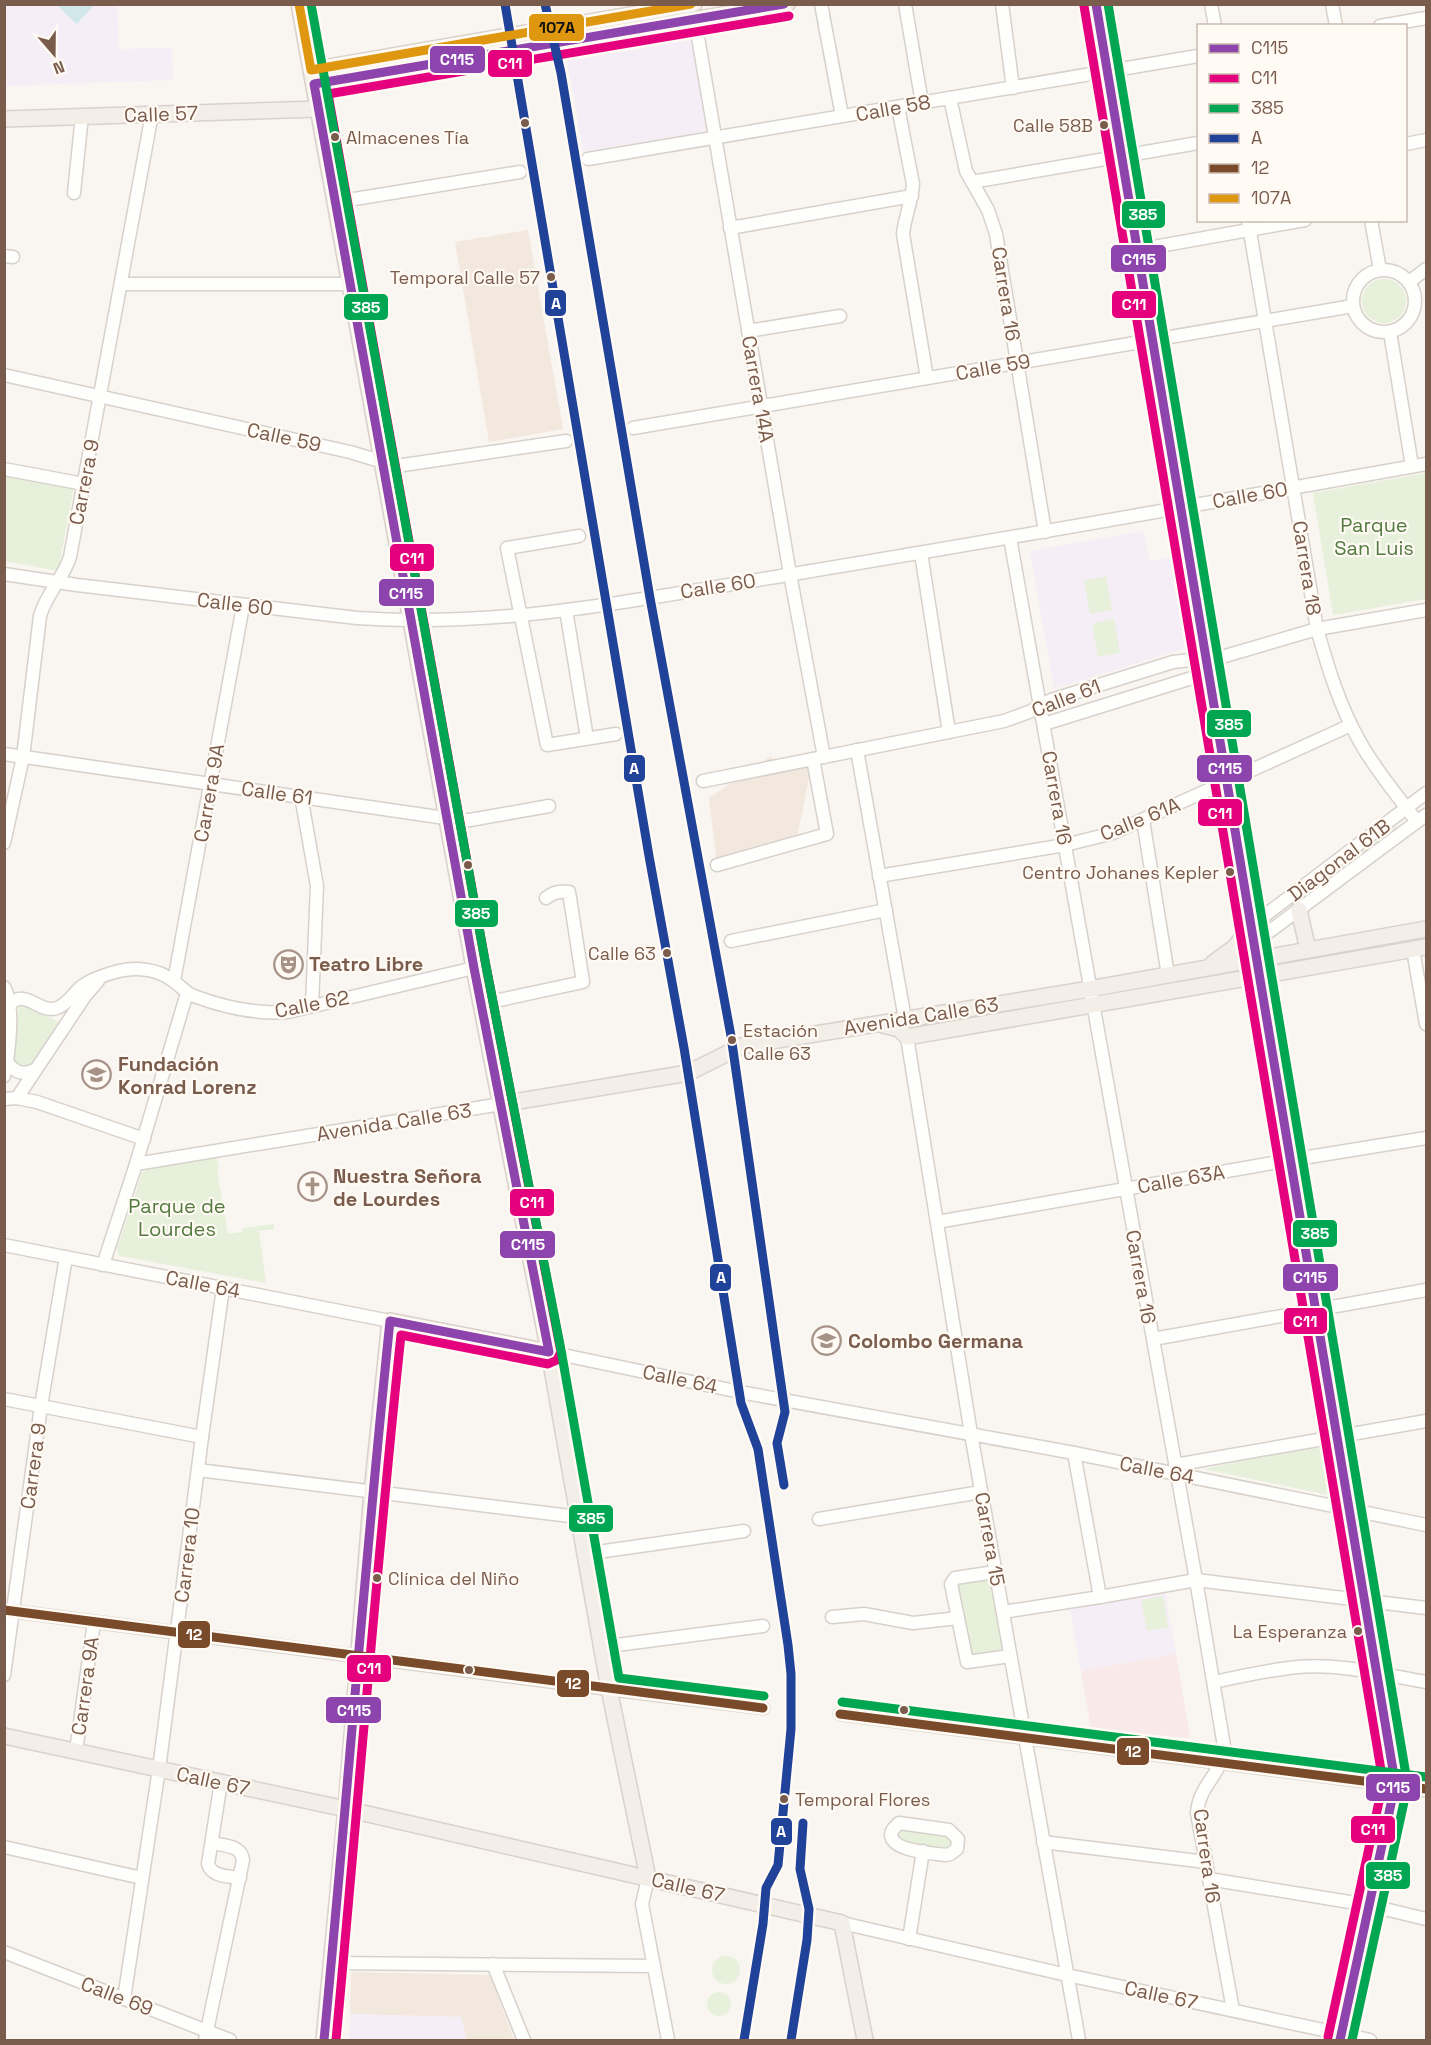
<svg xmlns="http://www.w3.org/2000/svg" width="1431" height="2045" viewBox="0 0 1431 2045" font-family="'Space Grotesk',sans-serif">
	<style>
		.residential { fill: #f2e8de }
		.education { fill: #f6eef6 }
		.medical { fill: #fae9e9 }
		.green { fill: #e7f0db }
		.water { fill: #d0e8ea }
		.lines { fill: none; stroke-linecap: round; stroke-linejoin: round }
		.minor-casing { stroke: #d7d1cb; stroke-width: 15 }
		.major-casing { stroke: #dad1cc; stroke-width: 18 }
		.minor { stroke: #fefefd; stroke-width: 12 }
		.major { stroke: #f3eee8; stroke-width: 15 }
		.bus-1-casing { stroke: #fffaf3; stroke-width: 14 }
		.bus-2-casing { stroke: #fffaf3; stroke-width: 14 }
		.bus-3-casing { stroke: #fffaf3; stroke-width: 14 }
		.bus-4-casing { stroke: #fffaf3; stroke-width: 14 }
		.bus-5-casing { stroke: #fffaf3; stroke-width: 14 }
		.bus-6-casing { stroke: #fffaf3; stroke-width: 14 }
		.bus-1 { stroke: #8e44ad; stroke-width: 9 }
		.bus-2 { stroke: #e5007d; stroke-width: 9 }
		.bus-3 { stroke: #00a651; stroke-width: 9 }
		.bus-4 { stroke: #204299; stroke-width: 9 }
		.bus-5 { stroke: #7a4b2a; stroke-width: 9 }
		.bus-6 { stroke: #de970f; stroke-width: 9 }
		.bus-dot { fill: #7a5c4d; stroke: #fffaf3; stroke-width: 2 }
		.labels { text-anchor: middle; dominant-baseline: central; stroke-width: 4.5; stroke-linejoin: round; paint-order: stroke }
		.bus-label { font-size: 18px; fill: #7a5c4d; stroke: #fffaf3; text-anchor: end }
		.street-label { font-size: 20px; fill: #7a5c4d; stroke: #fffaf3 }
		.park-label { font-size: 20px; fill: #537a41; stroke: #fffaf3 }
		.poi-label { font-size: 20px; font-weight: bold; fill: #7a5c4d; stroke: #fffaf3; text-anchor: start }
		.line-badge { stroke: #fffaf3; stroke-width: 2 }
		.badge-label { font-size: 16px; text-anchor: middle; font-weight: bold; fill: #fff }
		.pale-badge-label { font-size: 16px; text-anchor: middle; font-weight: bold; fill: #111 }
	</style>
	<rect width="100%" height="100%" fill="#f9f5f0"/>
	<g class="residential">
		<path d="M528,230L563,429L489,442L455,242Z"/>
		<path d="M771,756L776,763L813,759L795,848L717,865L709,798Z"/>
		<path d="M351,1972L490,1975L514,2040H467L460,2017L350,2014Z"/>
	</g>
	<g class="education">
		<path d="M4,5H117L119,49L172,48L173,80L5,86Z"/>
		<path d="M690,31L707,131L583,152L566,53Z"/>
		<path d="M1143,531L1150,562L1170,557L1186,648L1054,689L1030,551Z"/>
		<path d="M1165,1592L1176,1654L1081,1671L1070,1609Z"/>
		<path d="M350,2014L461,2017L467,2040H349Z"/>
	</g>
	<path class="medical" d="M1176,1654L1190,1738L1091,1729L1081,1671Z"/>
	<g class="green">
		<circle cx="1384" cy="301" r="22"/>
		<path d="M4,466L75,482L58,571L5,561Z"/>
		<path d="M1426,473V599L1333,615L1313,493Z"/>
		<path d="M1106,576L1112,610L1090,614L1084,581Z"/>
		<path d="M1114,619L1120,653L1098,657L1092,624Z"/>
		<path d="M1397,826L1399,829L1292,908L1289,905Z"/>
		<path d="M19,1003L59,1022L29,1067L22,1070L14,1061Z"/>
		<path d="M216,1156L219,1166L217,1170L228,1234L242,1232V1228L274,1224V1229L259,1231L266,1283L120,1256L117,1252V1248L142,1173L149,1167Z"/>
		<path d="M1327,1443L1333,1496L1204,1469Z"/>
		<path d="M992,1579L1005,1651L970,1658L957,1585Z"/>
		<path d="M1163,1596L1168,1627L1147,1631L1141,1600Z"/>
		<path d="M897,1827L952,1834L953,1850L900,1844L894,1833Z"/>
		<circle cx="726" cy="1970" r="14"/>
		<circle cx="719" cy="2004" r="12"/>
	</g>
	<path class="water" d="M59,5V4L94,5L77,24L58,6Z"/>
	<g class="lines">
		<defs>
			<g id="minor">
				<path d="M821,4L842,116"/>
				<path d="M905,4L922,103"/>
				<path d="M1002,4L1013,88"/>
				<path d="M1211,4L1215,26"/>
				<path d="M1332,4L1336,26"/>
				<path d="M695,20L790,574L824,757"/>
				<path d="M1380,26L1426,18"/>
				<path d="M950,98L966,171L988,210L996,234L1045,532"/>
				<path d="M898,107L913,184C912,201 905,216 903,234L927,378"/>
				<path d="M1406,144L1426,140"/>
				<path d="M588,159L1198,56"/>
				<path d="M972,182L1198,143"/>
				<path d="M74,193L82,116"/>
				<path d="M336,202L520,172"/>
				<path d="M1248,220L1317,629C1328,668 1340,707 1360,742C1376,771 1398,796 1417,822"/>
				<path d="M1371,220L1380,270"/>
				<path d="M730,228L912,196"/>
				<path d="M1137,250L1305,220"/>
				<path d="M4,256L13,257"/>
				<circle cx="1384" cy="301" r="31"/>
				<path d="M1409,282L1426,269"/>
				<path d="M121,284H351"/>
				<path d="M748,331L840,316"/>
				<path d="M1390,332L1412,466"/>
				<path d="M4,375L350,452L393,465H403L566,441"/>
				<path d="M633,428L1353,306"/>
				<path d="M4,469L84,484"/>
				<path d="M579,536L507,548L547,745L616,734"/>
				<path d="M1010,538L1196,1580L1224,1746C1222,1776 1199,1784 1197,1813L1233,2010"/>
				<path d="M921,553L949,732"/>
				<path d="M4,574L77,585L357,618C508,629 657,596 805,572C1012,538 1219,501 1426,464"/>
				<path d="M566,610L587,738"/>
				<path d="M1044,724L1208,673"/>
				<path d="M857,750L905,1019"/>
				<path d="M4,754L459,820H470L549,806"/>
				<path d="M703,781L1004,721L1029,712L1051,700L1173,662L1225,656L1317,629L1426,610"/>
				<path d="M301,796L317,886L312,1005"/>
				<path d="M1143,820L1168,975"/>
				<path d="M4,843L23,757L40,616C46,594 63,579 70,557L152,114"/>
				<path d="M717,865L827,834L813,759"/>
				<path d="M879,876L1065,845L1113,833L1351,725"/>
				<path d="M1251,926L1426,793"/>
				<path d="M731,941L886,910"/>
				<path d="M1254,943L1426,815"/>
				<path d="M1413,950L1426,1024"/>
				<path d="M174,981L243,606"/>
				<path d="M4,987C15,1004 9,1055 4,1076"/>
				<path d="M11,1003C26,989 40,1014 57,1008C68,1004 73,994 81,987C91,979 107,974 119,971C137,967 157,969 172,980C180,985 185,993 194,996C223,1007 257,1014 288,1012L474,968"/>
				<path d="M481,1004L583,982L569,892C559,891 554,892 546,898"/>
				<path d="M907,1037L971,1434L1079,2040"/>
				<path d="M7,1062C15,1072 22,1076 34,1070"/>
				<path d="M17,1098L85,996L98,981"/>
				<path d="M4,1099L17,1098L37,1102L144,1139"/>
				<path d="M136,1164L501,1104"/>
				<path d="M937,1222L1290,1160L1426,1138"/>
				<path d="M4,1245L390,1321"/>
				<path d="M103,1265L136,1164L187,993"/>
				<path d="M1153,1339L1426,1290"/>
				<path d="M549,1352L740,1392L1074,1453L1426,1525"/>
				<path d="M4,1399L202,1437"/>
				<path d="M1074,1453L1100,1597"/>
				<path d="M1175,1465L1426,1421"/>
				<path d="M198,1470L578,1517"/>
				<path d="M819,1519L981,1492"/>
				<path d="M584,1554L744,1531"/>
				<path d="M995,1572L955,1578L951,1584L967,1662L1010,1656"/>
				<path d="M4,1610L609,1689L763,1708"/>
				<path d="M1003,1612L1100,1597L1196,1580L1426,1608"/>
				<path d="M832,1617L864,1614L913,1623L958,1618"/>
				<path d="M601,1647L763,1626"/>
				<path d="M4,1675L41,1406L66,1257"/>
				<path d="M1214,1682C1241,1676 1269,1670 1297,1667C1339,1663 1385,1675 1426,1682"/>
				<path d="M840,1714L1393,1785"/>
				<path d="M76,1751L94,1622"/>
				<path d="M221,1782L208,1864C212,1877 228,1876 240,1878"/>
				<path d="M899,1823L949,1830L958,1839L957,1849L950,1854L945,1855C932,1853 892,1851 891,1835C891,1830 895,1827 899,1823Z"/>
				<path d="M1043,1842L1206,1862"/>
				<path d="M4,1847L142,1878"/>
				<path d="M648,1878L642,1904L668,2040"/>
				<path d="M1209,1879L1368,1905L1426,1919"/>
				<path d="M842,1923L1067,1975L1370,2040"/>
				<path d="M909,1939L923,1851"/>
				<path d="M4,1952L230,2040"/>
				<path d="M331,1963L654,1966"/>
				<path d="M493,1964L524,2040"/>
				<path d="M124,1999L159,1769L202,1437L223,1288"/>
				<path d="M205,2040L243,1860C241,1845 225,1846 212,1843"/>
			</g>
			<g id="major">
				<path d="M299,4L474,968L549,1352L609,1689L648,1878"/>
				<path d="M1096,4L1394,1776L1392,1799L1340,2040"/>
				<path d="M311,70L694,4"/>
				<path d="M314,84L787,4"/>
				<path d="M4,119L318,109"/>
				<path d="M1299,910L1308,950"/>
				<path d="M1213,963L1235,947L1251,926"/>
				<path d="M883,1025L899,1029L907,1037L1426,947"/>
				<path d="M501,1104L688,1073L742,1046L1084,990L1426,929"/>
				<path d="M4,1736L346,1809L842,1923L865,2040"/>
				<path d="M1393,1785L1426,1789"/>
				<path d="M324,2040L346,1809L372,1492L390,1321L549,1352"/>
			</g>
		</defs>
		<use href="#minor" class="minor-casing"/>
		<use href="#major" class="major-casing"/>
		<use href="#minor" class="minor"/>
		<use href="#major" class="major"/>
		<defs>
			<g id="bus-1">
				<path d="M1096,4L1394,1776L1392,1799L1340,2040"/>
				<path d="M324,2040C347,1800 365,1560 390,1321L549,1352L474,968L314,84L784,4"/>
			</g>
			<g id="bus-2">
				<path d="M1084,6L1382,1776L1380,1797L1328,2037"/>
				<path d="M336,2040C358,1805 376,1570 401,1335L548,1364L557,1360L561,1352L486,966L328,94L789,16"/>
			</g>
			<g id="bus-3">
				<path d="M311,4L486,966L561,1350L619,1678L764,1696"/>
				<path d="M1108,4L1406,1775L1404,1802L1352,2040"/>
				<path d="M842,1702L1426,1777"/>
			</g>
			<g id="bus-4">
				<path d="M505,4L649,856L684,1048L741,1403L758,1449L788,1645L791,1674V1729L778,1865L766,1888L763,1924L744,2040"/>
				<path d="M545,4L561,73L650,598L731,1036L785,1412L777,1443L784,1485"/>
				<path d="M791,2040L807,1940L809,1909L800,1869L803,1823"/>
			</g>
			<g id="bus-5">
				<path d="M4,1610L763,1708"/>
				<path d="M840,1714L1426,1789"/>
			</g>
			<path id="bus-6" d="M299,4L311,70L691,4"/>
		</defs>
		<use href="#bus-1" class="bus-1-casing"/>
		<use href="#bus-2" class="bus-2-casing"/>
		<use href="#bus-3" class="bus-3-casing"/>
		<use href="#bus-4" class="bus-4-casing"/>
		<use href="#bus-5" class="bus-5-casing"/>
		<use href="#bus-6" class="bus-6-casing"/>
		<use href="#bus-1" class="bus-1"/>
		<use href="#bus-2" class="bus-2"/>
		<use href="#bus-3" class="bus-3"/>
		<use href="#bus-4" class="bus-4"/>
		<use href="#bus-5" class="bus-5"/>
		<use href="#bus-6" class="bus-6"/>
	</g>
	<defs>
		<symbol id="theatre-ring" viewBox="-11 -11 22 22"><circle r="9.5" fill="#fffaf3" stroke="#a69286" stroke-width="1.5"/><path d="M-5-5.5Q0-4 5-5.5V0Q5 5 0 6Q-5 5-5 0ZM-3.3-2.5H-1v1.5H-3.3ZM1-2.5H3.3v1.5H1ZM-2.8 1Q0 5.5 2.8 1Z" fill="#a69286"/></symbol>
		<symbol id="university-ring" viewBox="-11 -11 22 22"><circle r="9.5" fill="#fffaf3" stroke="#a69286" stroke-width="1.5"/><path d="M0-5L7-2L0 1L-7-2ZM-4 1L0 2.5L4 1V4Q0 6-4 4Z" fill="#a69286"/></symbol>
		<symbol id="church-ring" viewBox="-11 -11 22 22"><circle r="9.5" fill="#fffaf3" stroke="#a69286" stroke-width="1.5"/><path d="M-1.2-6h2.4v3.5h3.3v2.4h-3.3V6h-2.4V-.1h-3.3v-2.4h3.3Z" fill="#a69286"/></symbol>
	</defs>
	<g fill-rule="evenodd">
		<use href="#theatre-ring" x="272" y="948" width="33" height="33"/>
		<use href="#university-ring" x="80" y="1058" width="33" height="33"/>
		<use href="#church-ring" x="296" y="1170" width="33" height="33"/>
		<use href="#university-ring" x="810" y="1324" width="33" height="33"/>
	</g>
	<g class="bus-dot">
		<circle cx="525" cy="123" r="5"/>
		<circle cx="1104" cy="125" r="5"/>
		<circle cx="335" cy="137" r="5"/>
		<circle cx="551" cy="277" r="5"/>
		<circle cx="468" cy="865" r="5"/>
		<circle cx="1230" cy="872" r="5"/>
		<circle cx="667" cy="953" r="5"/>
		<circle cx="732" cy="1040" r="5"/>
		<circle cx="377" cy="1578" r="5"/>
		<circle cx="1358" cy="1631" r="5"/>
		<circle cx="469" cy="1670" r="5"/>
		<circle cx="904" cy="1710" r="5"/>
		<circle cx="784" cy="1799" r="5"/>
	</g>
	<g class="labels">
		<g class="bus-label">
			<text x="1093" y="125">Calle 58B</text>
			<text x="346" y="137" text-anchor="start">Almacenes Tía</text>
			<text x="540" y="277">Temporal Calle 57</text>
			<text x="1219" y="872">Centro Johanes Kepler</text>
			<text x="656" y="953">Calle 63</text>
			<text x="743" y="1030" text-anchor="start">Estación<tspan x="743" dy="23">Calle 63</tspan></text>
			<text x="388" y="1578" text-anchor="start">Clínica del Niño</text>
			<text x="1347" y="1631">La Esperanza</text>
			<text x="795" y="1799" text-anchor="start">Temporal Flores</text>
		</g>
		<g class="street-label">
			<text transform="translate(893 108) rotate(-10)">Calle 58</text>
			<text transform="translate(161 114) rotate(-2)">Calle 57</text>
			<text transform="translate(1006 294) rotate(81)">Carrera 16</text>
			<text transform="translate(993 367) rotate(-10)">Calle 59</text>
			<text transform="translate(758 389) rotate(80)">Carrera 14A</text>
			<text transform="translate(284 437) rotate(12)">Calle 59</text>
			<text transform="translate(84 482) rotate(-79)">Carrera 9</text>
			<text transform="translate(1250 495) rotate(-10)">Calle 60</text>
			<text transform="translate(1307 568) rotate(81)">Carrera 18</text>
			<text transform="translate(718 586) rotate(-9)">Calle 60</text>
			<text transform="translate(235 604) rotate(7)">Calle 60</text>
			<text transform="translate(1066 698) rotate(-21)">Calle 61</text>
			<text transform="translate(209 793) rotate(-80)">Carrera 9A</text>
			<text transform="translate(277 793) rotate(8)">Calle 61</text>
			<text transform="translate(1057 798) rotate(80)">Carrera 16</text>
			<text transform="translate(1140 819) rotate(-22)">Calle 61A</text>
			<text transform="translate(1339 860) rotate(-37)">Diagonal 61B</text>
			<text transform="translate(312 1004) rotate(-11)">Calle 62</text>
			<text transform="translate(921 1016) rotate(-9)">Avenida Calle 63</text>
			<text transform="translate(394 1122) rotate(-9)">Avenida Calle 63</text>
			<text transform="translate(1181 1179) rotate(-10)">Calle 63A</text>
			<text transform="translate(1141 1277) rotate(80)">Carrera 16</text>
			<text transform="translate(203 1284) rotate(11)">Calle 64</text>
			<text transform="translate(680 1379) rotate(12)">Calle 64</text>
			<text transform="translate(33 1466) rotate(-82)">Carrera 9</text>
			<text transform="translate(1157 1470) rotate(11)">Calle 64</text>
			<text transform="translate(990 1539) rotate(80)">Carrera 15</text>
			<text transform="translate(187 1555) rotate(-83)">Carrera 10</text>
			<text transform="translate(85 1686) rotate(-82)">Carrera 9A</text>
			<text transform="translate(213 1781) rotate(12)">Calle 67</text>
			<text transform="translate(1207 1856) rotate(82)">Carrera 16</text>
			<text transform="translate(688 1887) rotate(13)">Calle 67</text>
			<text transform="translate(1161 1995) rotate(12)">Calle 67</text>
			<text transform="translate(117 1996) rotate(21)">Calle 69</text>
		</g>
		<g class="park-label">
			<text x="1374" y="525">Parque<tspan x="1374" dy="23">San Luis</tspan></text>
			<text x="177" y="1206">Parque de<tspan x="177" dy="23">Lourdes</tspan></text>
		</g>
		<g class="poi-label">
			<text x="309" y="964">Teatro Libre</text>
			<text x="118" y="1064">Fundación<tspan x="118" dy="23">Konrad Lorenz</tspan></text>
			<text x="333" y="1176">Nuestra Señora<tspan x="333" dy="23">de Lourdes</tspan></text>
			<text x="848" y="1341">Colombo Germana</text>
		</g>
	</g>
	<g class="line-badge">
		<rect x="528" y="13" width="57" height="29" rx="6" fill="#de970f"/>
		<rect x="429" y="45" width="57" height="29" rx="6" fill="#8e44ad"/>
		<rect x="487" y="49" width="46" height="29" rx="6" fill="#e5007d"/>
		<rect x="1121" y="200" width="45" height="29" rx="6" fill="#00a651"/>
		<rect x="1110" y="244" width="57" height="29" rx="6" fill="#8e44ad"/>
		<rect x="544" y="289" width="23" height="28" rx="6" fill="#204299"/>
		<rect x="1111" y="290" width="46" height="29" rx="6" fill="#e5007d"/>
		<rect x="343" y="293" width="46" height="28" rx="6" fill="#00a651"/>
		<rect x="389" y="543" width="46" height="29" rx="6" fill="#e5007d"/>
		<rect x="378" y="578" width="57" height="29" rx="6" fill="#8e44ad"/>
		<rect x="1206" y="709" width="46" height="29" rx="6" fill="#00a651"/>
		<rect x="623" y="754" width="23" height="29" rx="6" fill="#204299"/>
		<rect x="1196" y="754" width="57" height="29" rx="6" fill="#8e44ad"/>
		<rect x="1197" y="798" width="46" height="29" rx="6" fill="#e5007d"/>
		<rect x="454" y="899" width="45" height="29" rx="6" fill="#00a651"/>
		<rect x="509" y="1188" width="46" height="29" rx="6" fill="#e5007d"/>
		<rect x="1292" y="1219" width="46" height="29" rx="6" fill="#00a651"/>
		<rect x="499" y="1230" width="57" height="29" rx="6" fill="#8e44ad"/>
		<rect x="709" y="1263" width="23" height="29" rx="6" fill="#204299"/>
		<rect x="1282" y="1263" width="57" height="29" rx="6" fill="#8e44ad"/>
		<rect x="1283" y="1307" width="45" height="28" rx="6" fill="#e5007d"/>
		<rect x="568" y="1504" width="46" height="29" rx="6" fill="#00a651"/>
		<rect x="177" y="1620" width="34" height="29" rx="6" fill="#7a4b2a"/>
		<rect x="346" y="1654" width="46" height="29" rx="6" fill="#e5007d"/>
		<rect x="556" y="1669" width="34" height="29" rx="6" fill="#7a4b2a"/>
		<rect x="325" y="1696" width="57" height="28" rx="6" fill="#8e44ad"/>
		<rect x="1116" y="1737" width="34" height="29" rx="6" fill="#7a4b2a"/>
		<rect x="1365" y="1773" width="56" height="29" rx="6" fill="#8e44ad"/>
		<rect x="1350" y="1815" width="46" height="29" rx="6" fill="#e5007d"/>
		<rect x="770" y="1817" width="23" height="29" rx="6" fill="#204299"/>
		<rect x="1365" y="1861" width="46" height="29" rx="6" fill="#00a651"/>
	</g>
	<g class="badge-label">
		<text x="457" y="65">C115</text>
		<text x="510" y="69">C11</text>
		<text x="1143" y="220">385</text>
		<text x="1139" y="265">C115</text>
		<text x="556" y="309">A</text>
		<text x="1134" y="310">C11</text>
		<text x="366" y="313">385</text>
		<text x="412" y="564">C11</text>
		<text x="406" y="599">C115</text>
		<text x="1229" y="730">385</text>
		<text x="634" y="774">A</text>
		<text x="1225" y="774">C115</text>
		<text x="1220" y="819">C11</text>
		<text x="476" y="919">385</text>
		<text x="532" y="1208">C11</text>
		<text x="1315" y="1239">385</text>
		<text x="528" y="1250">C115</text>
		<text x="721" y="1283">A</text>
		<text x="1310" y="1283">C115</text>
		<text x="1305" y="1327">C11</text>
		<text x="591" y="1524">385</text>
		<text x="194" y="1640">12</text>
		<text x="369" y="1674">C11</text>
		<text x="573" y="1689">12</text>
		<text x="354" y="1716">C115</text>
		<text x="1133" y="1757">12</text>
		<text x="1393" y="1793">C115</text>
		<text x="1373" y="1835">C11</text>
		<text x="781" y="1837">A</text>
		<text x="1388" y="1881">385</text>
	</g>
	<g class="pale-badge-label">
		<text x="557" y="33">107A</text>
	</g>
	<rect width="1431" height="2045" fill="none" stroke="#7a5c4d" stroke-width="12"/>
	<rect x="1197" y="24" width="210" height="198" fill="#fffaf3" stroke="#cabbb1" stroke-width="1.5"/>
	<rect x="1209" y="44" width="30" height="9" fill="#8e44ad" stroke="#cabbb1" stroke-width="1.5"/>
	<text x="1251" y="54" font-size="18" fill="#7a5c4d">C115</text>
	<rect x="1209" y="74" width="30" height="9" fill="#e5007d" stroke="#cabbb1" stroke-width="1.5"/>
	<text x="1251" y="84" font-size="18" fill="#7a5c4d">C11</text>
	<rect x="1209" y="104" width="30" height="9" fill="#00a651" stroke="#cabbb1" stroke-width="1.5"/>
	<text x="1251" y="114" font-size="18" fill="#7a5c4d">385</text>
	<rect x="1209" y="134" width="30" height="9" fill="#204299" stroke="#cabbb1" stroke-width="1.5"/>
	<text x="1251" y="144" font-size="18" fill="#7a5c4d">A</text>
	<rect x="1209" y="164" width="30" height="9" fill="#7a4b2a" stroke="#cabbb1" stroke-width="1.5"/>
	<text x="1251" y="174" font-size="18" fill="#7a5c4d">12</text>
	<rect x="1209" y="194" width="30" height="9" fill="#de970f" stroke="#cabbb1" stroke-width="1.5"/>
	<text x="1251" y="204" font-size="18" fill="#7a5c4d">107A</text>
	<g transform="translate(54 54) rotate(160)" stroke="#fffaf3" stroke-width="4.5" paint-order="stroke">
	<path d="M0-4.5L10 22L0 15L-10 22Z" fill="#7a5c4d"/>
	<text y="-9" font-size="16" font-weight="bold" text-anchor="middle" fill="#7a5c4d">N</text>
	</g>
</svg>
